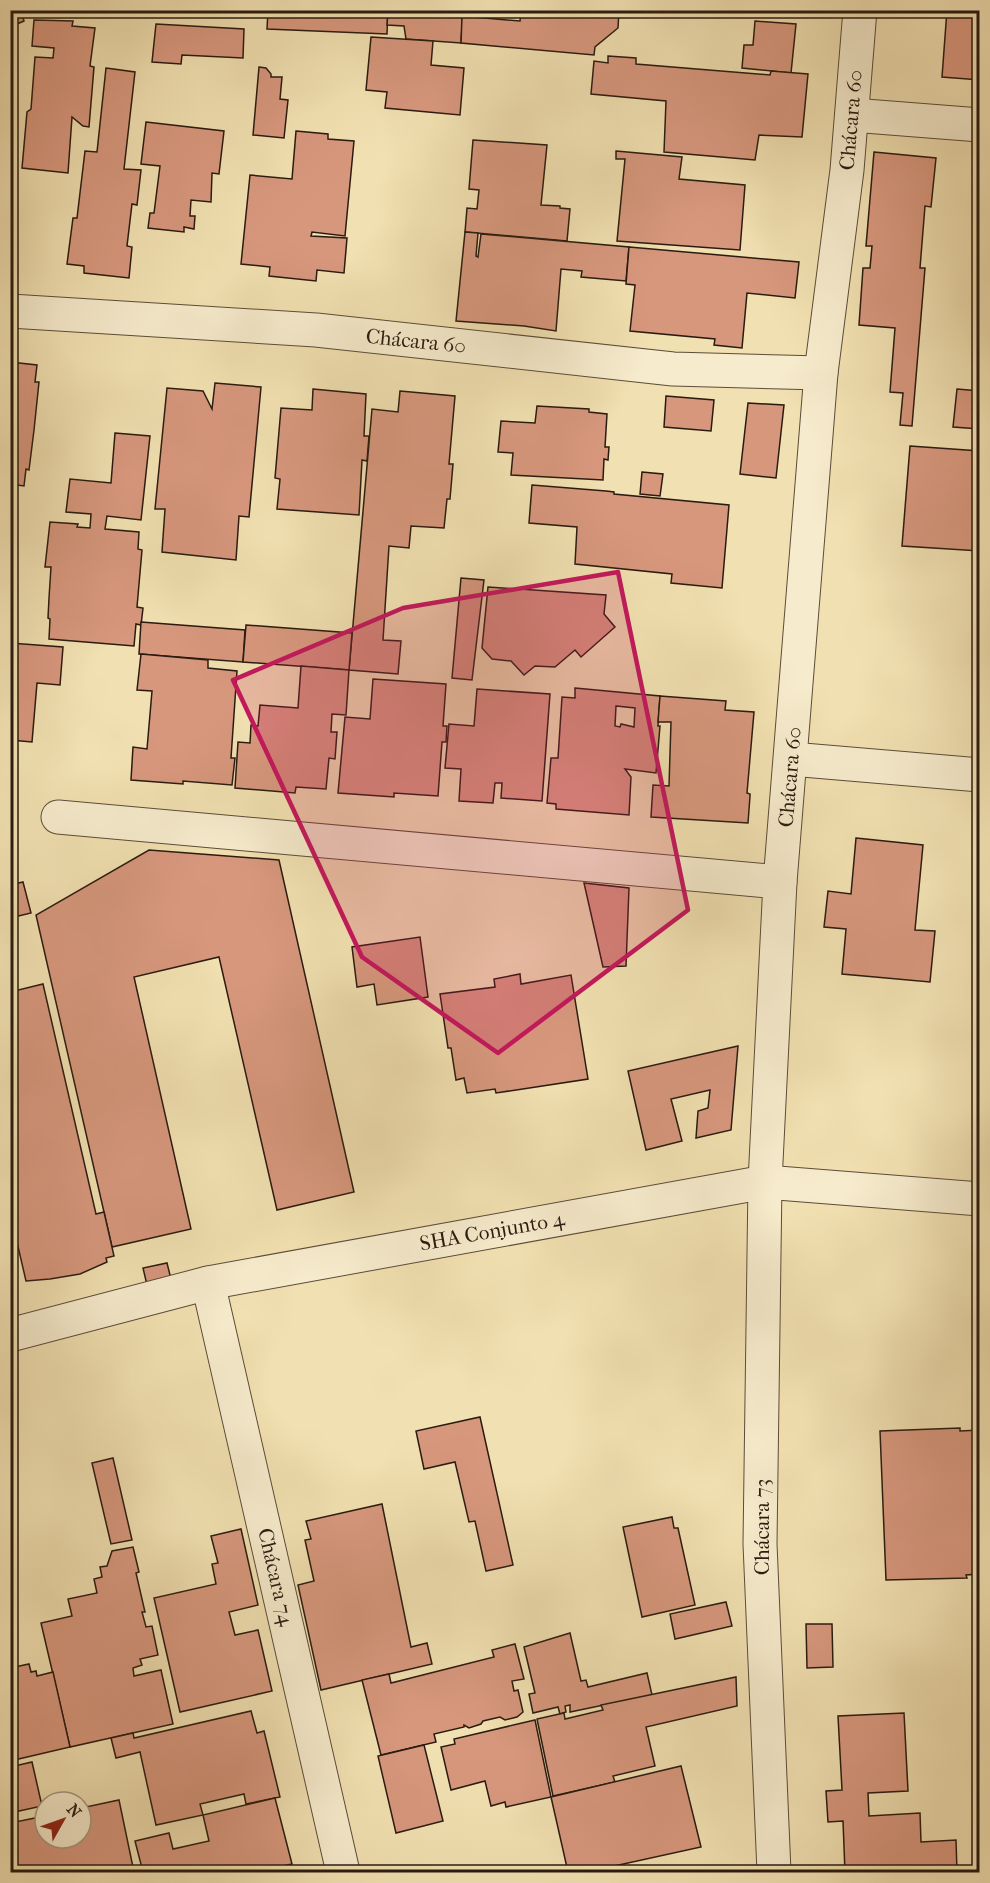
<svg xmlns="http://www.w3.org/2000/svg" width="990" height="1883" viewBox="0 0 990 1883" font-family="'IM FELL French Canon',serif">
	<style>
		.building { fill: #d7977d; stroke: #2a1b10; stroke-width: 1.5; fill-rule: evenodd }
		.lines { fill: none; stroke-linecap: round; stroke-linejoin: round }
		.minor-casing { stroke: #5c4c38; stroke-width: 35 }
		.tertiary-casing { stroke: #5c4c38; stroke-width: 35 }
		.minor { stroke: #f6ebcc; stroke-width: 33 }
		.tertiary { stroke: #f6ebcc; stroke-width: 33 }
		.marked { fill: #c2185b; fill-opacity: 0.2; stroke: #c2185b; stroke-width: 4.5; stroke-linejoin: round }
		.labels { text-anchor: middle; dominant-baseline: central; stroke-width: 4.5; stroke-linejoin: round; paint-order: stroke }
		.street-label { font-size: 21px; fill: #2a1b10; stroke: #f6ebcc }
	</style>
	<rect width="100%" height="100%" fill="#f1e0b1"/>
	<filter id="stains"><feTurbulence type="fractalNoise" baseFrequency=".00333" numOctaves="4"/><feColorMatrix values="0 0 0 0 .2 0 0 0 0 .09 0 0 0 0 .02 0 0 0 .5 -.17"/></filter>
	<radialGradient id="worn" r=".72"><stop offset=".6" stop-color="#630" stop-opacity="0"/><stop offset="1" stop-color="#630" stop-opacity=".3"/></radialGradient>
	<g class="building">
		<path d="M10,10H21L24,21L10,27Z"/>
		<path d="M268,10H388L387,34L267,29Z"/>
		<path d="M388,10H463L461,43L406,39L404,26L387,25Z"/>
		<path d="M521,10H619L618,28L595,47L594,55L461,43L462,16L520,21Z"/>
		<path d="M947,10H980V80L942,77Z"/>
		<path d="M34,20L73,21L72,26L95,28L90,66L94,67L89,127L83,126L72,117L68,173L22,168L27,112L31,109L35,57L53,58L54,48L32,46Z"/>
		<path d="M755,21L796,24L791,73L742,68L744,45H753Z"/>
		<path d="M156,24L244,29L243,58L182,55L181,64L152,62Z"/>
		<path d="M371,37L433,41L431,65L464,68L460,115L385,108L387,92L366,90Z"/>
		<path d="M608,56L636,58V64L770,75L771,71L808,74L802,137L759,135L755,160L664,152L666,101L591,94L594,61L608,63Z"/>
		<path d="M259,67L266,68L271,74V77H282L280,99L288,100L284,138L253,135Z"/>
		<path d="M106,68L135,72L124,169L141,170L137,205L132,204L127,246L132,247L129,278L84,273V266L67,264L73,218H77L85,151L97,152Z"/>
		<path d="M146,122L224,131L219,174L212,173L211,202L191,200L190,216H195L194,229L184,227V232L148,228L150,213H154L160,166L141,164Z"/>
		<path d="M296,131L328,134V139L354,141L345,236L312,232L311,236L347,238L344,273L317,270L316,281L269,276L270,267L241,264L250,175L292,179Z"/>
		<path d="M473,140L547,145L541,205L560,206V208L570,209L567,241L465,232L467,208L477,209L479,190L469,189Z"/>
		<path d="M616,151L682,157L679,179L745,185L740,250L617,241L625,159H616Z"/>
		<path d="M874,152L936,158L931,207L925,206L920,268H925L912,426L900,425L903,393L890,392L895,328L859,325L863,268H870L872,246H866Z"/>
		<path d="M465,232L478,233L476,256L478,257L481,234L629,247L626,281L581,277L582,271L561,269L556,331L524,326L456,321Z"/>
		<path d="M629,247L799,262L795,298L747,293L742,348L714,345L715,339L630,331L635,285L626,284Z"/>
		<path d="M10,362L37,365L35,382H39L34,430L29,470L26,469L24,486L10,484Z"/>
		<path d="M215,383L261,387L249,517L239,516L236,560L162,552L165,509H155L167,388L203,391L212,409Z"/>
		<path d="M313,389L366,394L364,436H369L367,461L362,460L359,515L277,509L280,479L275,478L281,408L312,410Z"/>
		<path d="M957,389L980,391V429L953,427Z"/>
		<path d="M400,391L455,396L449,464H453L450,499H447L444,528L411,526L409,548L389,546L383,640L401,641L398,674L349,670L372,409L398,412Z"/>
		<path d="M666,396L714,400L711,431L664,427Z"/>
		<path d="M748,403L784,405L776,478L740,474Z"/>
		<path d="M537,406L589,409V412L607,414L605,447H609L608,460L604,459L603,480L511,475L513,453L498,452L501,421L535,423Z"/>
		<path d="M115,433L150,436L141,520L107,516L105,529L139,532L138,549L142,550L137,607L143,608L141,625L136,624L134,646L49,639L50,619L48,618L49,598L51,567H45L50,522L78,524L77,527L90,528L91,514L66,512L70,479L111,483Z"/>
		<path d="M910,446L980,451V551L902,546Z"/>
		<path d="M642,472L663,474L660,496L640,494Z"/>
		<path d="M532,485L606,491L614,492V494L729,505L722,588L671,583L672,574L575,564L577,527L529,523Z"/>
		<path d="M461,578L484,580L472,680L452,678Z"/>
		<path d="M488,587L606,595L604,614L615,627L581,657L575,650L555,667L535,666L524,675L511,661L492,659L482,648Z"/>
		<path d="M141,622L245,630L243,662L139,654Z"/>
		<path d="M246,625L352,633L349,670L243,662Z"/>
		<path d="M10,643L63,647L60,685L37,683L32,742L10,740Z"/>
		<path d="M141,654L208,660V668L237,671L231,758H235L232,785L183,781V784L131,780L133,747L147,749L152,691L137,690Z"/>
		<path d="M301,666L349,670L346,715L332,714L331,732H337L335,759L329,758L326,789L296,787L295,793L235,788L238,742L250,743L251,725L258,726L260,705L298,708Z"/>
		<path d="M373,679L446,684L443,726H447L446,742H442L438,796L394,793V797L338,793L345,717L370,719Z"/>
		<path d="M575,688L660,696L658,726H660L656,773L625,769L631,777L629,815L556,809V804L547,803L551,758H558L562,697L575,698ZM616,706L635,708L634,727L621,724L620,727L615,726Z"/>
		<path d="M477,689L550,694L542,801L501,798L502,783H495L493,803L459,801L461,769L445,768L449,724L474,726Z"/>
		<path d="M660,696L726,701L725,710L754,712L747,793L750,794V796L748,823L651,817L653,785L669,786L671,722H658Z"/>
		<path d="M856,838L923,845L915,930L935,931L930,982L842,974L846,929L824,927L828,891L851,894Z"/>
		<path d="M149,850L279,860L354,1192L277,1210L219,957L134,977L191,1229L112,1247L36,915Z"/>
		<path d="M23,882L31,913L10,918V885Z"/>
		<path d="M584,883L629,888L626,966L603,967Z"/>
		<path d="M420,937L428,997L377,1005L374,984L357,987L352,947Z"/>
		<path d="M520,974L521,984L571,975L588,1079L496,1093L495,1089L467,1093L464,1078L456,1080L451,1048H448L440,994L495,987L494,979Z"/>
		<path d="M43,984L96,1214L104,1212L114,1256L106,1258L107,1262L80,1274L50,1279L26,1281L10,1212V992Z"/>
		<path d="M738,1046L731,1130L696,1138L698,1111L708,1108L710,1090L671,1099L682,1141L646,1150L628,1071Z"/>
		<path d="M167,1263L171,1279L147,1285L143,1268Z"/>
		<path d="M480,1417L513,1565L486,1571L475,1521L469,1522L455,1462L424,1469L416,1431Z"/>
		<path d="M960,1428V1431L980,1430V1574L966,1575L967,1578L886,1580L880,1431Z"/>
		<path d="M113,1458L132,1540L111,1544L92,1463Z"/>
		<path d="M382,1504L411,1647L427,1643L432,1664L321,1690L298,1585L314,1581L305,1540L311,1539L306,1521Z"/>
		<path d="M672,1517L674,1528H678L695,1605L642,1617L623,1527Z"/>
		<path d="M241,1529L258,1605L229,1612L235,1635L258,1630L272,1691L180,1712L154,1598L216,1584L212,1564L218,1563L211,1536Z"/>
		<path d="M133,1547L139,1572L136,1573L145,1612H142L146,1627L152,1626L158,1655L140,1659L142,1665L133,1668L134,1676L161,1670L173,1724L70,1747L41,1623L72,1616L68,1599L97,1593L94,1579L102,1577L100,1567L107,1566L112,1551Z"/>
		<path d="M726,1602L732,1626L675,1639L670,1614Z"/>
		<path d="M806,1624H832L833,1667L807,1668Z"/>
		<path d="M570,1633L581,1681L586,1680L588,1687L647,1673L652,1695L570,1712V1705L565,1706L566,1712L560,1714L558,1707L533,1713L529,1694L535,1693L524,1647Z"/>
		<path d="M515,1644L524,1679L512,1681L514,1691L518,1690L523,1712L517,1717L505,1720L500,1717L483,1721L481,1724L469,1728L464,1725V1727L434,1734L436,1742L381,1755L362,1680L389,1674L391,1683L494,1657L492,1650Z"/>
		<path d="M29,1664L31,1672L36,1671L37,1676L53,1672L70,1747L10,1761V1668Z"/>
		<path d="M736,1677L737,1706L646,1727L655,1766L613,1776L615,1782L553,1796L537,1719L564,1713L565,1719L603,1710L601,1705Z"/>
		<path d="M251,1711L257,1733L264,1731L280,1797L246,1804L244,1794L200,1804L203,1815L156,1825L140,1752L116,1758L111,1738L133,1733L134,1738Z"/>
		<path d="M904,1713L908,1791L868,1793L869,1816L920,1813L921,1842L956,1840L957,1872H845L843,1821L828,1822L826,1791L842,1790L838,1716Z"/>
		<path d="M535,1720L551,1797L506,1807L505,1802L491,1806L485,1781L451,1790L441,1747L455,1744L454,1739Z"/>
		<path d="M424,1745L443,1821L396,1833L378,1756Z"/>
		<path d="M32,1762L42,1806L10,1813V1767Z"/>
		<path d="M681,1766L701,1847L587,1872H568L551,1797Z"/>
		<path d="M275,1798L292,1864L255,1872H236V1871L143,1872L135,1841L169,1833L173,1849L209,1841L203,1815Z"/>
		<path d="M119,1800L134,1872H10V1823L45,1816V1838H81V1808Z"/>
		<path d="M624,1865L626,1872H587L609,1868Z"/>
	</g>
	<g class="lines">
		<defs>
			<g id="minor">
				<path d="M852,115L980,125"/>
				<path d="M10,311L316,330L673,369L821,373"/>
				<path d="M791,759L980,775"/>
				<path d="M58,817L780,882"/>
				<path d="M208,1283L343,1872"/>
				<path d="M774,1872L760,1544L765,1182L780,882L821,373L847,170L860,10"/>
			</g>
			<path id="tertiary" d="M10,1335L208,1283L765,1182L980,1199"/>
		</defs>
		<use href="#minor" class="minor-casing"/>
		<use href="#tertiary" class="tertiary-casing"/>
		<use href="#minor" class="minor"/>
		<use href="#tertiary" class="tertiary"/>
	</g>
	<path class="marked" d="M618,572L688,910L498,1053L362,957L233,680L403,608Z"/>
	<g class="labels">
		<g class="street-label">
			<text transform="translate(851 120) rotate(-85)">Chácara 60</text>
			<text transform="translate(416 341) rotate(6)">Chácara 60</text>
			<text transform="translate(790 777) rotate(-85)">Chácara 60</text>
			<text transform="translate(492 1231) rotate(-10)">SHA Conjunto 4</text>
			<text transform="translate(762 1527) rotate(-90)">Chácara 73</text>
			<text transform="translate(276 1577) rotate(77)">Chácara 74</text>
		</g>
	</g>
	<rect width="990" height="1883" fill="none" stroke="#f1e0b1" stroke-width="36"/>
	<rect x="12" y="12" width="966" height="1859" fill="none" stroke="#2a1b10" stroke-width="3"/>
	<rect x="18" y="18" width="954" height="1847" fill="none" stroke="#2a1b10" stroke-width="1.5"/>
	<g transform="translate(63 1820) rotate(50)"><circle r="28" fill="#f6ebcc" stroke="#a49881" stroke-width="1.5"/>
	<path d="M0-4.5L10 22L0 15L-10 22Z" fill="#8f2418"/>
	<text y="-9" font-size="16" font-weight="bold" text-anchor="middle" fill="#2a1b10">N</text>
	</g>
	<rect width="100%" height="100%" filter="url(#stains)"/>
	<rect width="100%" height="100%" fill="url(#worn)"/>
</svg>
